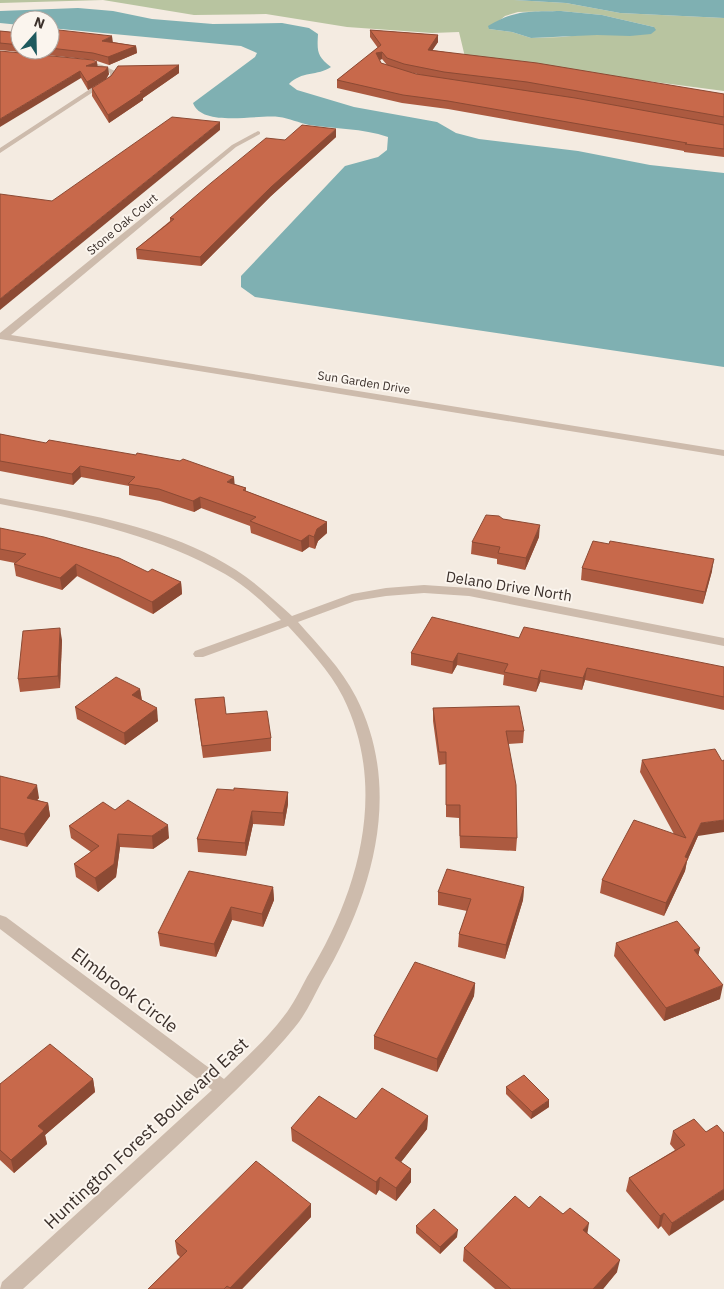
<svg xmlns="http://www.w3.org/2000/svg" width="724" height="1289" viewBox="0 0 724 1289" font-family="'IBM Plex Sans',sans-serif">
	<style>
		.green { fill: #b8c4a0; fill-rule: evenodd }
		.water { fill: #7fb0b2 }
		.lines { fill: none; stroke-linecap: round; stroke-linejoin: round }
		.minor { fill: #cdbbac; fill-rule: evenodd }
		.wall { fill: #ac5a40; fill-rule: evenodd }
		.shaded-wall { fill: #8c4a34 }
		.building { fill: #c8694b; stroke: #8c4a34 }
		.labels { text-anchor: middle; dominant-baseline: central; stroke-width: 4; stroke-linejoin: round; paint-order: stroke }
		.far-street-label { font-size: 12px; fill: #3b302b; stroke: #fbf5ee }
		.street-label { font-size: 15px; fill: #3b302b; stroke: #fbf5ee }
		.near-street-label { font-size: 18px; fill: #3b302b; stroke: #fbf5ee }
	</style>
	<rect width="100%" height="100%" fill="#f4ebe1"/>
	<path class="green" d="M0,0H514L566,3L620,13L724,18V91L465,57L459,32L432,33L347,27L266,14L194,15L103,0L0,3ZM561,11L602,15L654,27L562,37L531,38L512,32L489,29L505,16L518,12Z"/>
	<g class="water">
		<path d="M514,0H724V18L620,13L566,3Z"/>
		<path d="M78,8L113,11L152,19L213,24L282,23L309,28L318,34C317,52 317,56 331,67C318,76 301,71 289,84L297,90L354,107L437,122L456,133L479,139L578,151L650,165L724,173V367L255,297L241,287V276L345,166L378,157L387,150L388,137C362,128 335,129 309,125C299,123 289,118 279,117C258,114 202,128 193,103L255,57L257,53L241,46L50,28V20H20V25L0,23V11Z"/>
		<path d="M561,11L602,15L654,27L656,30L651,34L630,36L597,35L531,38L512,32L489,29L488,26C517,9 529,12 561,11Z"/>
	</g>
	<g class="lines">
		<g class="minor">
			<path d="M82,61L102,65L115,71L116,77L0,153V148L110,76V73L98,68L80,64Z"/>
			<path d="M258,131L260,132V134L236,147L11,335L724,450V456L0,339V333L232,145Z"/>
			<path d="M0,498C79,513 166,525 236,570C256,583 274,600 292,616L352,594L386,588L424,585L469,588L724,638V646L469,596L424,593L386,596L355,601L298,622C319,646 341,668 356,697C404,791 372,896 322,981C314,996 306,1014 295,1027C259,1071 216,1109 175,1148C124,1195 74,1242 23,1289H0L2,1282L212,1090L0,929V915L6,917L224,1079C244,1059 267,1039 284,1016C293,1005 300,990 307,977C358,894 389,790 343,697C329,670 308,648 288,626L203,657H195L193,654L195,651L281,620C264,603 246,586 225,574C155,534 78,519 0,504Z"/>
		</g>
	</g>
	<g class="wall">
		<path d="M50,29L113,42L136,46L137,53L109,65L94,60L0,50V31L20,33V50H50Z"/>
		<path d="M370,30L438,35V42L432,50L724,94V157L684,152V151L448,109L402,103L337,88V80L378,48L370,37ZM382,59L387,65L381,63L380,60ZM409,72L430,77L416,74Z"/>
		<path d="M0,51L98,66L109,74L106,79L88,90L81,78Z"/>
		<path d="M179,65V73L143,98V100L109,123L92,96V88Z"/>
		<path d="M336,137L271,196L201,266L137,259L136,249L170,221V218L285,140Z"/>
		<path d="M0,434L234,484L246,488V491L327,522V533L318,541L315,549L309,547L302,552L251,533L250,526L201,508L194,512L160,501L129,495V486L81,477L73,485L0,471Z"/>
		<path d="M503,519L539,537L525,570L497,564V559L471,554L472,542Z"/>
		<path d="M0,528L181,582L182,594L153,614L77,576L62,590L16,576L14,564L15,563L0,560Z"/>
		<path d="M609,544L712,571L703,604L581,580L582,568Z"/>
		<path d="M519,638L724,667V710L585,680L582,690L540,682L536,692L503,685L504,675L457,665L452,674L411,665V653Z"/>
		<path d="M62,640L60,688L20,692L18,679Z"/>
		<path d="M140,689L142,700L158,721L125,745L77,719L75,707Z"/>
		<path d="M195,699L226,714L271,738V751L203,758Z"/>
		<path d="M433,708L524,731L523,743L508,744L517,838L516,851L460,848L459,818L446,817V764L439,765L433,721Z"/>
		<path d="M642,760L698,836L687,861L685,871L664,916L600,893L602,880L674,834L640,772Z"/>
		<path d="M0,776L39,798L37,800L48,803L50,816L27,847L0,840Z"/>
		<path d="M234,790L288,792V804L284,826L253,824L246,856L198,852L197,839Z"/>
		<path d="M115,810L169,838L153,849L120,847L116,877L98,892L76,877L74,864L91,852L71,838L69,826Z"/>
		<path d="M273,887L274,900L263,927L232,920L216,957L160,946L158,933Z"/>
		<path d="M524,887L523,900L505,959L458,947L459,934L467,911L438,905V892Z"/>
		<path d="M616,943L700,948L698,955L720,999L664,1021L614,956Z"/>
		<path d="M475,983L474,996L437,1072L374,1049V1036Z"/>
		<path d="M93,1079L95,1092L45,1135L47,1144L14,1173L0,1160V1084Z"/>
		<path d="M506,1087L549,1107L531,1119L506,1094Z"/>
		<path d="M428,1116L427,1129L401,1162L411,1169V1182L396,1201L379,1190L376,1195L292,1141L291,1128L356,1119Z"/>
		<path d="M673,1131L706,1132L669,1236L661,1226L658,1229L626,1191L629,1178L675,1150L670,1144Z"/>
		<path d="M529,1208L587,1234L617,1272L603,1289H495L463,1261L464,1248Z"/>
		<path d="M311,1217L242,1289H148L180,1257L177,1254L175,1241Z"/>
		<path d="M416,1226L457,1237L440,1254L416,1233Z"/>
	</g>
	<g class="shaded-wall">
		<path d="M438,35V42L428,57V50Z"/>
		<path d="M112,36L113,43L102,41Z"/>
		<path d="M136,46L137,53L109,65L108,57Z"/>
		<path d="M382,52V59L376,61V53Z"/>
		<path d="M97,62L98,69L86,66Z"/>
		<path d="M179,65V73L143,98V100L109,123L108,115Z"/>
		<path d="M108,67L109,74L106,79L88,90L87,82Z"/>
		<path d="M80,71L81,78L0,127V119Z"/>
		<path d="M220,122V130L0,310V299Z"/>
		<path d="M336,129V137L271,196L201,266L200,257L271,187Z"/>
		<path d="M80,466L81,477L73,485L72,474Z"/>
		<path d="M234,477L235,488L227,482Z"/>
		<path d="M200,497L201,508L194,512L193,501Z"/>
		<path d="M327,522V533L318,541L315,549L314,537L317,529Z"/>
		<path d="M540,525L539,537L525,570L526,558Z"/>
		<path d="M309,535V547L302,552L301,541Z"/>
		<path d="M714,559L712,571L703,604L705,592Z"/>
		<path d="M76,564L77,576L62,590L60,578Z"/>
		<path d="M181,582L182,594L153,614L152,602Z"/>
		<path d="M60,628L62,640L60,688L58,676Z"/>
		<path d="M458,653L457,665L452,674L453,662Z"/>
		<path d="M587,668L585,680L582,690L583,678Z"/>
		<path d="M541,670L540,682L536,692L538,679Z"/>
		<path d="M140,689L142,702L132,695Z"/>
		<path d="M157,708L158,721L125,745L124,733Z"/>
		<path d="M37,785L39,798L29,810L27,798Z"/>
		<path d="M288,792V804L284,826L283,813Z"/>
		<path d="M48,803L50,816L27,847L24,834Z"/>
		<path d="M252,811L253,824L246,856L245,843Z"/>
		<path d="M724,820V832L698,836L687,861L685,871L664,916L666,903L685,857L701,823Z"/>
		<path d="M168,825L169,838L153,849L152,836Z"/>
		<path d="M118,834L120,847L116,877L98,892L95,878Z"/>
		<path d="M273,887L274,900L263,927L262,914Z"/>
		<path d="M524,887L523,900L505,959L506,945Z"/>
		<path d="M231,907L232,920L216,957L214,944Z"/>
		<path d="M700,948L697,961L694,950Z"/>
		<path d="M475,983L474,996L437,1072V1059Z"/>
		<path d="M723,985L720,999L664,1021L666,1008Z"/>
		<path d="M93,1079L95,1092L45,1135L47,1144L14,1173L11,1160L38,1126Z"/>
		<path d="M549,1100V1107L531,1119L532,1112Z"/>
		<path d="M428,1116L427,1129L394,1171L395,1158Z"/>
		<path d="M411,1169V1182L396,1201V1188Z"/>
		<path d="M380,1177L379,1190L376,1195V1182Z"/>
		<path d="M724,1189V1200L669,1236L672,1223Z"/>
		<path d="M311,1204V1217L242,1289H230V1288Z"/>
		<path d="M664,1213L661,1226L658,1229L660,1216Z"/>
		<path d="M589,1223L587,1236L583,1230Z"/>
		<path d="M458,1230L457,1237L440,1254V1247Z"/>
		<path d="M620,1260L617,1272L603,1289H593Z"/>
	</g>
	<g class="building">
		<path d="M50,29L112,36L102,41L136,46L108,57L93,53L50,48Z"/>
		<path d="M370,30L438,35L428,50L537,63L724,94V117L527,82L444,72L404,64L387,58L382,52L376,53L381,63L416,74L575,98L724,125V149L685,144L687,143L448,101L403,95L337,80L381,45Z"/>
		<path d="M0,31L20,33V45L0,43Z"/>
		<path d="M0,51L93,60L97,62L86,66L108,67L105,71L87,82L80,71L0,119Z"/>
		<path d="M179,65L140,92H143L108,115L92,88L111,76L118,66Z"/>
		<path d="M172,117L220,122L0,299V194L52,201Z"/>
		<path d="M302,125L336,129L271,187L200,257L136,249L174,219L170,218L211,183L266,138L285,140Z"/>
		<path d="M0,434L46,443L49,440L136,455L137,453L180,461L183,459L234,477L227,482L246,488L243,490L327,522L317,529L314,537L309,535L301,541L250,521L256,517L200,497L193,501L159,489L128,484L135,477L80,466L72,474L0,461Z"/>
		<path d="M486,515L499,516L503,519L540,525L526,558L498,553L500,547L472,542Z"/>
		<path d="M0,528L44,537L119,558L148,572L152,569L181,582L152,602L76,564L60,578L14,564L26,554L0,549Z"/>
		<path d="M593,541L609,544L610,541L714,559L705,592L582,568Z"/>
		<path d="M432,617L519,638L524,627L724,667V697L587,668L583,678L541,670L538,679L504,672L508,664L458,653L453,662L411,653Z"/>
		<path d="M60,628L58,676L18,679L23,631Z"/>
		<path d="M116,677L140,689L132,695L157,708L124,733L75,707Z"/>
		<path d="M224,697L226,714L267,711L271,738L202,746L195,699Z"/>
		<path d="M519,706L524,731H506L516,785L517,838L460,836V805H446V752H439L433,708Z"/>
		<path d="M715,749L722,761L724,760V820L701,823L685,857L688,858L666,903L602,880L634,820L686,838L642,760Z"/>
		<path d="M0,776L37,785L27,798L48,803L24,834L0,828Z"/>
		<path d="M234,788L288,792L283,813L252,811L245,843L197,839L217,789L234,790Z"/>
		<path d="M128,800L168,825L152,836L118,834L114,864L95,878L74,864L99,846L69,826L103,802L115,810Z"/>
		<path d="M447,869L524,887L506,945L459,934L471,899L438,892Z"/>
		<path d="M189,871L273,887L262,914L231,907L214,944L158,933Z"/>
		<path d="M677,921L700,948L694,950L723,985L666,1008L616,943Z"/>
		<path d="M415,962L475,983L437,1059L374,1036Z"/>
		<path d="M50,1044L93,1079L38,1126L44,1131L11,1160L0,1150V1084Z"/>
		<path d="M524,1075L549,1100L532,1112L506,1087Z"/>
		<path d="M382,1088L428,1116L395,1158L411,1169L396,1188L380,1177L376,1182L291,1128L319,1096L356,1119Z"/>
		<path d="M694,1119L706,1132L717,1125L724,1133V1189L672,1223L664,1213L660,1216L629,1178L685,1145L673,1131Z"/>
		<path d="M256,1161L311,1204L230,1288L227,1286L224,1289H148L187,1251L175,1241Z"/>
		<path d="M515,1196L529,1208L540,1196L563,1214L570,1208L589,1223L583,1230L620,1260L593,1289H511L464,1248Z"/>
		<path d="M434,1209L458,1230L440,1247L416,1226Z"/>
	</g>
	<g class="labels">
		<g class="far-street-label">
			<text transform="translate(122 224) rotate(-40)">Stone Oak Court</text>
			<text transform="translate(364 382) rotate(9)">Sun Garden Drive</text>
		</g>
		<g class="street-label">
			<text transform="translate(509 586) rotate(9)">Delano Drive North</text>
		</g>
		<g class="near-street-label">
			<text transform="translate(125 990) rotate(37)">Elmbrook Circle</text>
			<text transform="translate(146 1133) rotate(-43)">Huntington Forest Boulevard East</text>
		</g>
	</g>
	<g transform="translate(35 35) rotate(20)"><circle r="24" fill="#fbf5ee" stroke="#aea6a0"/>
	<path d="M0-4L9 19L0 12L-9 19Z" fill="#1f5a5e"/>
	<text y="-8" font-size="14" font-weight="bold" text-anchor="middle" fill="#3b302b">N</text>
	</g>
</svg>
